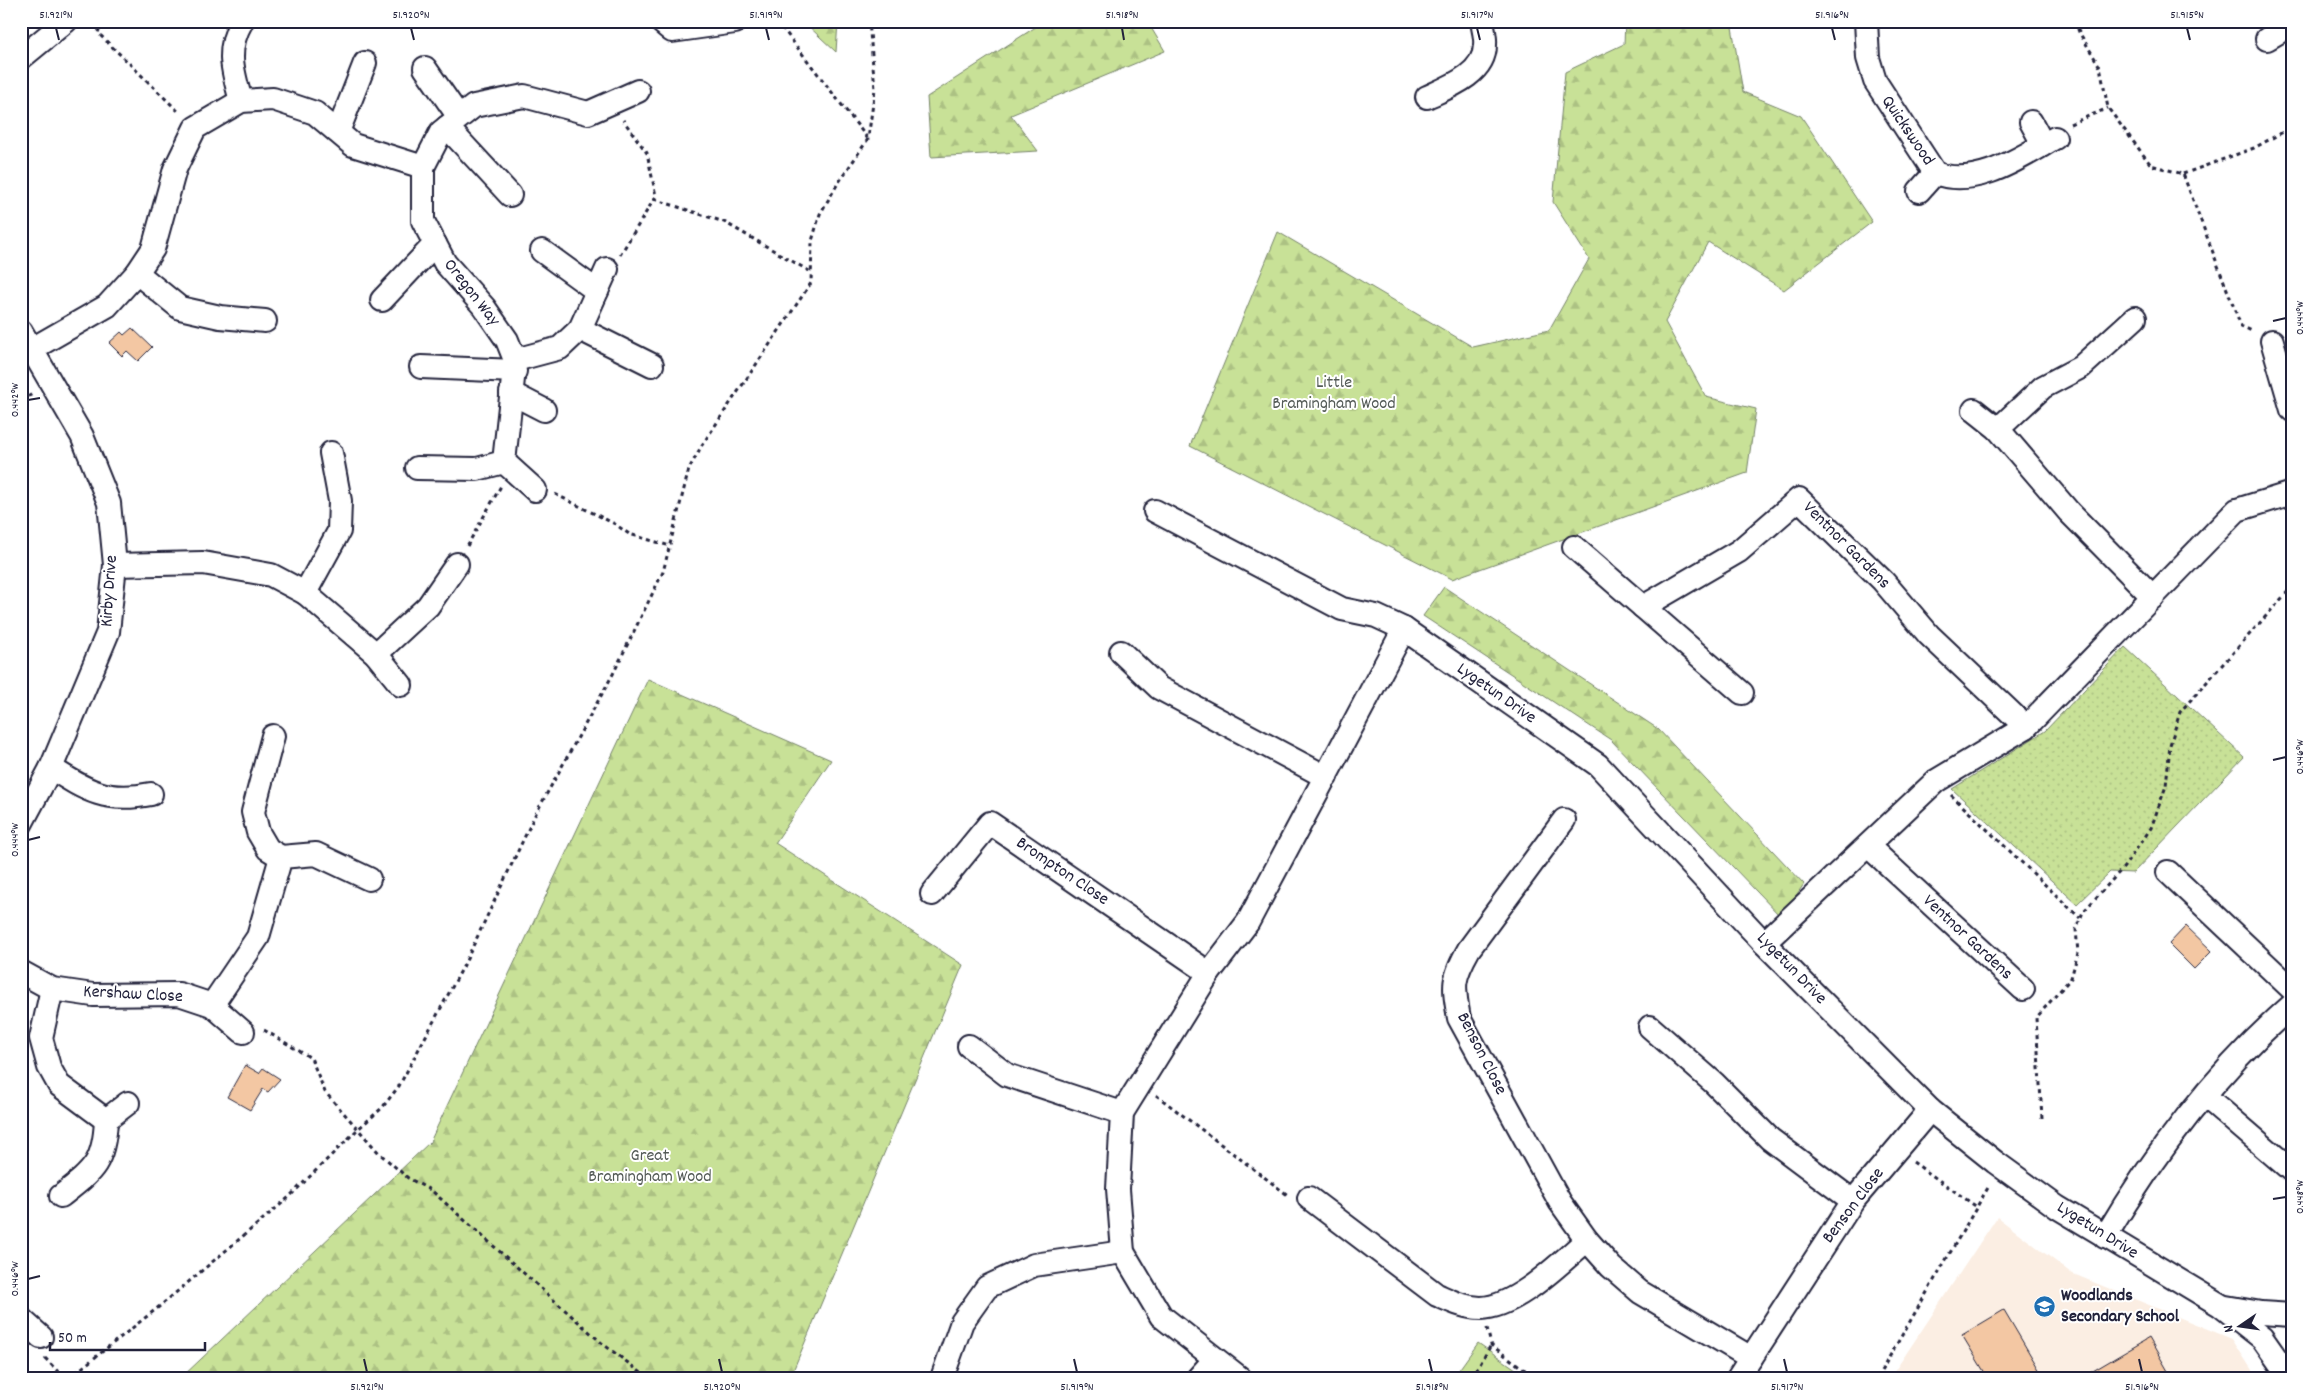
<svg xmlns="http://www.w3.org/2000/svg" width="2313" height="1399" viewBox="0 0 2313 1399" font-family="Dekko,sans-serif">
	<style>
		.built { fill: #fbeee3 }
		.grass { fill: url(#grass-dots); stroke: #758269 }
		.forest { fill: url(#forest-firs); stroke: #758269 }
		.park { fill: #c8e197; stroke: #758269 }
		.building { fill: #f3c7a3; stroke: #22223b }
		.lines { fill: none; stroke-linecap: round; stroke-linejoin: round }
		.minor-casing { stroke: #22223b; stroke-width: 26 }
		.path { stroke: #22223b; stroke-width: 3; stroke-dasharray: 4 4; stroke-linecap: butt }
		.minor { stroke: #fff; stroke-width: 22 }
		.ticks { fill: none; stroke: #22223b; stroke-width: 2 }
		.labels { text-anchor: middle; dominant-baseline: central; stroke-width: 4; stroke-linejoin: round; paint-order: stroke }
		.street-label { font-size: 18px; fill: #22223b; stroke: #fff }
		.park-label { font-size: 18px; fill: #545b57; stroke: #fff }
		.poi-label { font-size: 18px; font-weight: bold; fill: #22223b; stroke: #fff; text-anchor: start }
		.neatline { fill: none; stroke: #22223b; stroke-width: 2 }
		.ticks-label { font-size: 12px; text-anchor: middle; fill: #22223b }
	</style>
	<defs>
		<pattern id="grass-dots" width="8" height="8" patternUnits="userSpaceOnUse" patternTransform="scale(1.25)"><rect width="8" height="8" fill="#c8e197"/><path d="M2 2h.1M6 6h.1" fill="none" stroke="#acc183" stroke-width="1.8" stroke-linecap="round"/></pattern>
		<pattern id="forest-firs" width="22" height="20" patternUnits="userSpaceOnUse" patternTransform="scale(1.25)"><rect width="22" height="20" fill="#c8e197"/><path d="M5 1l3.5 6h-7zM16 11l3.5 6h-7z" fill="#acc183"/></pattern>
	</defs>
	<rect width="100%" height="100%" fill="#fff"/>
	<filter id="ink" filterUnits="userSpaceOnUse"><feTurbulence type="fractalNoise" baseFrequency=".02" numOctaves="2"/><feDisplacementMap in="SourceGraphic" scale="10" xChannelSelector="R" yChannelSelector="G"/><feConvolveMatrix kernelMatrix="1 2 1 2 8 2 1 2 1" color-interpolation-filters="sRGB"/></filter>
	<g filter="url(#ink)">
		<path class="built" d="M1997,1217L2071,1273L2232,1339L2257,1378H1890Z"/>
		<path class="grass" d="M2125,647L2244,757L2133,873L2110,872L2077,904L1952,789L2045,731Z"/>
		<g class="forest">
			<path d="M803,21H838L836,52Z"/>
			<path d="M1045,21H1147L1165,51L1011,115L1038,151L931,157L927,97Z"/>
			<path d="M1625,21H1731L1743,92L1801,116L1872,222L1784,290L1708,242L1665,322L1706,397L1756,409L1747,473L1452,579L1190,446L1278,232L1473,347L1549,330L1589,259L1553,202L1565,72L1624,44Z"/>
			<path d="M1444,587L1658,729L1804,884L1781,917L1611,740L1423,616Z"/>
			<path d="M648,679L831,760L775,843L963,965L790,1378H181L430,1142Z"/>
		</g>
		<path class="park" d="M1478,1343L1529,1378H1453Z"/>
		<g class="building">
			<path d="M132,328L152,347L138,361L127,351L122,356L109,343L121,332L124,335Z"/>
			<path d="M2186,926L2212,951L2194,969L2169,944Z"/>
			<path d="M245,1065L259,1073L263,1068L280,1079L268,1092L263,1089L250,1110L227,1097Z"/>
			<path d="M2004,1310L2044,1378H1988L1962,1335Z"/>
			<path d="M2149,1338L2172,1378H2081Z"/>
		</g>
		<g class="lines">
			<defs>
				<g id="minor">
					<path d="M660,21L672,31L735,22"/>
					<path d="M1866,21L1868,58L1875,81L1935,173C1976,189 2021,157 2055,138"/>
					<path d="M2267,39L2291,25"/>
					<path d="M21,58L66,21"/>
					<path d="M425,68L459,117"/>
					<path d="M1427,97C1449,87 1485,74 1485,45C1486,37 1483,29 1482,21"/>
					<path d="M241,101C233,71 225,50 242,21"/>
					<path d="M2031,122L2043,144"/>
					<path d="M447,127L510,195"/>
					<path d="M338,132L365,63"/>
					<path d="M1919,191L1935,173"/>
					<path d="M542,251L597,291"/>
					<path d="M137,273L180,308L220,317L265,321"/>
					<path d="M382,300L435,244"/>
					<path d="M2135,318L2081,367L2043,387L1998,429L2069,512L2153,597"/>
					<path d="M580,329L652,365"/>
					<path d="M21,331L82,436L109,503L115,565L108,632L51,768L21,824"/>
					<path d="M2272,341L2292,410"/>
					<path d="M32,349L107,306L137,273L153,249L175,169L195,128L241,101L273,99L315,113L353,145L423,167"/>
					<path d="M515,360L560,348L580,329L607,269"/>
					<path d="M421,367L515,371"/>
					<path d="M511,393L544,410"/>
					<path d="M1974,410L1998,429"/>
					<path d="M417,468L477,469L504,462"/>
					<path d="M535,490L504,462L515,360L507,340L484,307L445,263L423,221V167L441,132L474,106L524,96L588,113L638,91"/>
					<path d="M1155,511L1342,609L1376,616L1404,629L1598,765L1764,943L1930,1110L1995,1162L2057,1207L2220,1305L2262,1338L2290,1378"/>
					<path d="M1574,547L1643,607"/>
					<path d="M115,565L203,563L271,575L305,593L376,654L401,685"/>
					<path d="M305,593L339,531L340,501L331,453"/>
					<path d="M1121,652L1159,688L1326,777"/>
					<path d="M376,654L428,606L457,564"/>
					<path d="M1742,693L1643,607L1739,551L1799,499L1883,581L1929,635L2026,727"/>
					<path d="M273,736L253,812L258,832L268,849L281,857"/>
					<path d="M51,768C87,791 107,803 151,794"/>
					<path d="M1564,820L1469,949C1452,979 1453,985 1459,1018L1560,1202L1587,1240L1611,1267L1640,1292L1751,1358"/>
					<path d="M1868,846L2023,989"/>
					<path d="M2168,872L2292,989"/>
					<path d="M932,894L990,823L1209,973"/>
					<path d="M1764,943L1936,781L2026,727L2237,510L2292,493"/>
					<path d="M21,972L52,989L93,995L179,994L212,1005L243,1032"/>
					<path d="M52,989L41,1038L49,1067L59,1085L106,1120"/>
					<path d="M212,1005L258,937L281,857L316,854L369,879"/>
					<path d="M1650,1027L1714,1083L1770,1139L1853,1201"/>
					<path d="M969,1046L1007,1075L1122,1113"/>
					<path d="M2205,1096L2292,1171"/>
					<path d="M61,1196C94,1170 104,1163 106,1120L128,1103"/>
					<path d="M1309,1198L1437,1295C1451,1301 1465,1308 1481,1308C1517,1307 1561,1262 1587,1240"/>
					<path d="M2105,1237C2156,1151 2217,1071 2292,1005"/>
					<path d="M2226,1307L2261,1313L2292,1315"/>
					<path d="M21,1319L41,1337"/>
					<path d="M942,1378L962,1322L987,1287L1034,1265L1123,1252"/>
					<path d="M1198,1378L1215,1359"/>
					<path d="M1240,1378L1161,1316L1123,1252L1118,1189L1122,1113L1209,973L1248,922L1404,629"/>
					<path d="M1738,1378L1853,1201L1930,1110"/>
				</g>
			</defs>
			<use href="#minor" class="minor-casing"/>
			<g class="path">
				<path d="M102,21L98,33L180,113"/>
				<path d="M777,21L868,139"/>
				<path d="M2075,21L2079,32L2100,67L2108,108L2151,165L2183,174L2241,326L2254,332"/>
				<path d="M2070,124L2108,108"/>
				<path d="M2183,174L2254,148L2292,127"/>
				<path d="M654,199L724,222L811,272"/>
				<path d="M620,255L656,196L647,153L623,120"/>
				<path d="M21,401L34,393"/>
				<path d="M555,494L615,524L629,534L670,546"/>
				<path d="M467,546L501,486"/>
				<path d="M1951,795L2080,918"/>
				<path d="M264,1030L311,1058L325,1092L358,1129L379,1153L408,1178L432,1191L603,1344L648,1378"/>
				<path d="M1156,1095L1289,1196"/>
				<path d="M2042,1118L2036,1018L2071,978L2078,953L2076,929L2083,912L2124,867L2151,828L2166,786L2170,745L2180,712L2292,587"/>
				<path d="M1913,1162L1977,1207"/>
				<path d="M1487,1328L1491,1345L1536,1378"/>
				<path d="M45,1358L64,1378"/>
				<path d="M69,1378L160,1306L287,1199L358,1129L382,1108L399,1086L464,965L535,815L613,674L663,572L689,469L702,445L811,283L812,241L820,214L837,185L868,139L875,89L869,21"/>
				<path d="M1472,1378L1491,1345"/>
				<path d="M1877,1378L1989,1186"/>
			</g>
			<use href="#minor" class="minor"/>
		</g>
	</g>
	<path class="ticks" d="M56,28L59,40M411,28L414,40M766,28L769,40M1122,28L1124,40M1477,28L1480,40M1832,28L1835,40M2187,28L2190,40M2273,321L2286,318M28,400L40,398M2273,760L2286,757M28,840L40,837M2273,1199L2286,1197M28,1279L40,1276M364,1359L367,1372M719,1359L722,1372M1074,1359L1077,1372M1429,1359L1432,1372M1784,1359L1787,1372M2139,1359L2142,1372"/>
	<defs>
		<symbol id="school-disc" viewBox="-11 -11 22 22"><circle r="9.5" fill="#1f6fb2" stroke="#fff"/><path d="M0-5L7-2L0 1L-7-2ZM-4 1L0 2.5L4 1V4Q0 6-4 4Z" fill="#fff"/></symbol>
	</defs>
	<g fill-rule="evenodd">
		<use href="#school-disc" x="2032" y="1294" width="25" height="25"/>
	</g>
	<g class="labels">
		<g class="street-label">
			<text transform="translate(1907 131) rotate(56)">Quickswood</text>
			<text transform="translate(471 293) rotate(52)">Oregon Way</text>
			<text transform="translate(1846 546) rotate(45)">Ventnor Gardens</text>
			<text transform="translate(110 591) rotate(-86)">Kirby Drive</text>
			<text transform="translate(1496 694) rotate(35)">Lygetun Drive</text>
			<text transform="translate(1062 872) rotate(34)">Brompton Close</text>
			<text transform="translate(1967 938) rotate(43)">Ventnor Gardens</text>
			<text transform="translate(1791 969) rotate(46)">Lygetun Drive</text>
			<text transform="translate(133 995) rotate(3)">Kershaw Close</text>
			<text transform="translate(1481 1054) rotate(63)">Benson Close</text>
			<text transform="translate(1854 1206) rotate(-53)">Benson Close</text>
			<text transform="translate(2097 1231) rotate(32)">Lygetun Drive</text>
		</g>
		<g class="park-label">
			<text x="1334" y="383">Little<tspan x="1334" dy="21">Bramingham Wood</tspan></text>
			<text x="650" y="1156">Great<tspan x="650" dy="21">Bramingham Wood</tspan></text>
		</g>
		<g class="poi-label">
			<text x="2061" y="1296">Woodlands<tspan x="2061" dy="21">Secondary School</tspan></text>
		</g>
	</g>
	<rect width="2313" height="1399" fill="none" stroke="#fff" stroke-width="55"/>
	<g transform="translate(2240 1326) rotate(257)" stroke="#ffffff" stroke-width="4" paint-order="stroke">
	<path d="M0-4L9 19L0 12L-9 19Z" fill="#22223b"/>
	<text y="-8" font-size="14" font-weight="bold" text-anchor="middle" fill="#22223b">N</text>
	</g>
	<path d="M50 1342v8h155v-8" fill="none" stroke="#22223b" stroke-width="2.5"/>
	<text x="58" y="1342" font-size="15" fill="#22223b" stroke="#ffffff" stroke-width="4" paint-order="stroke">50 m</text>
	<rect x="28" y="28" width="2258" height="1344" class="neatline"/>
	<g class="ticks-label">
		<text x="56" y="18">51.921°N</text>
		<text x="411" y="18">51.920°N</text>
		<text x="766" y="18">51.919°N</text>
		<text x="1122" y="18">51.918°N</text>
		<text x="1477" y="18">51.917°N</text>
		<text x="1832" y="18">51.916°N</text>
		<text x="2187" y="18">51.915°N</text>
		<text transform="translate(2299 318) rotate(-90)" y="4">0.444°W</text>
		<text transform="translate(14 400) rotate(-90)" y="4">0.442°W</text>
		<text transform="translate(2299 757) rotate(-90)" y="4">0.446°W</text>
		<text transform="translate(14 840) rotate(-90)" y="4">0.444°W</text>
		<text transform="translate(2299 1197) rotate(-90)" y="4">0.448°W</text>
		<text transform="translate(14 1279) rotate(-90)" y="4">0.446°W</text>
		<text x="367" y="1390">51.921°N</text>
		<text x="722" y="1390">51.920°N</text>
		<text x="1077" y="1390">51.919°N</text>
		<text x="1432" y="1390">51.918°N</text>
		<text x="1787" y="1390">51.917°N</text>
		<text x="2142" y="1390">51.916°N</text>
	</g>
</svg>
